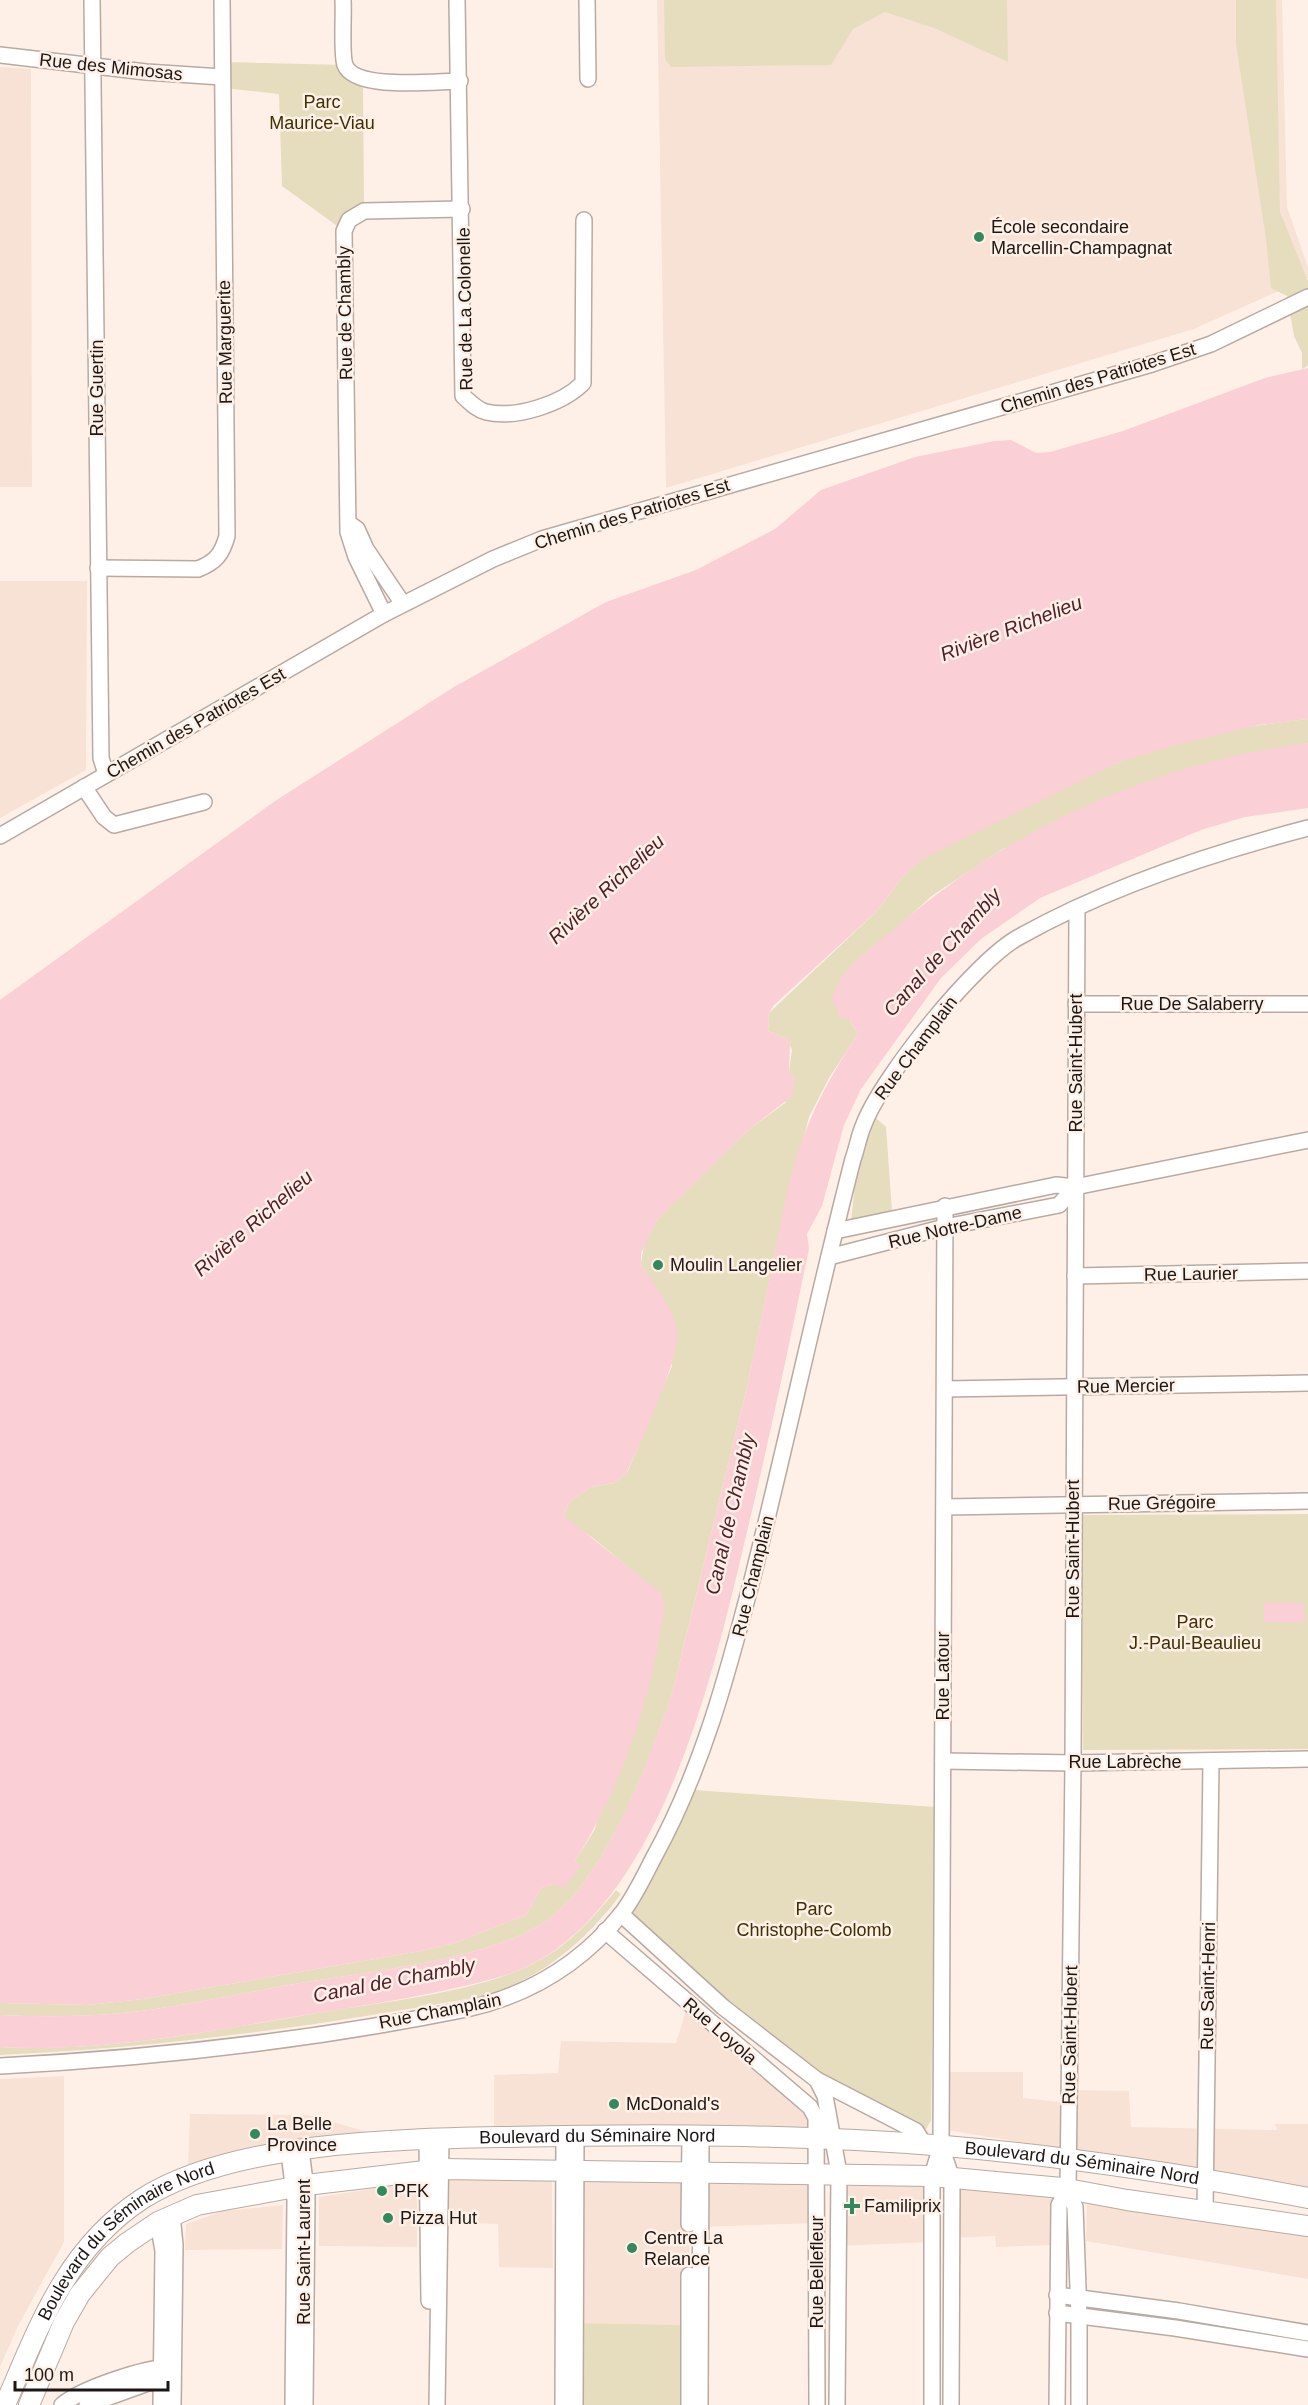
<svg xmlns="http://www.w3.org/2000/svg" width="1308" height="2405" viewBox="0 0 1308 2405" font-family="Helvetica,sans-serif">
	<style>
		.built { fill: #f8e2d6 }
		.green { fill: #e6ddbf }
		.water { fill: #facfd5 }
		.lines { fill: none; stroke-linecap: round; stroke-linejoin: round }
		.minor-casing { stroke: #b8aaa2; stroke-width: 18 }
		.major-casing { stroke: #b8aaa2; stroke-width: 22 }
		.minor { stroke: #fff; stroke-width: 15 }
		.major { stroke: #fff; stroke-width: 20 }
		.poi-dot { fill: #34895c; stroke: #fff0e7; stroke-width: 2 }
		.labels { text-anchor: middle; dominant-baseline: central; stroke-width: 5; stroke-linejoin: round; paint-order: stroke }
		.street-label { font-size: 18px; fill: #1c1714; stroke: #fff0e7 }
		.park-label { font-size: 18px; fill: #3d3102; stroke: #fff0e7 }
		.poi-label { font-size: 18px; fill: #1c1714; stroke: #fff0e7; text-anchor: start }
		.water-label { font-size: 20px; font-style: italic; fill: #511d29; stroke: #fff0e7 }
	</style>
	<rect width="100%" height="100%" fill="#fff0e7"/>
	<g class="built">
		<path d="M657,0H1282L1287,207L1308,267V278L1194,329L666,488Z"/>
		<path d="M0,67L31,69L32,487H0Z"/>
		<path d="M0,581H87L86,770L0,818Z"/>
		<path d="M688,2004L810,2107L818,2139L494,2137V2075L558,2073L561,2041L676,2043Z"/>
		<path d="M945,2072H1023V2098L1068,2103L1069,2090L1129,2091L1131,2127L1277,2130L1275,2124H1308V2189L946,2130Z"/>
		<path d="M64,2076V2242L18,2326L0,2367V2079Z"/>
		<path d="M190,2114L309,2115L371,2133L278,2143L226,2153L188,2165Z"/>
		<path d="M575,2169L689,2172L690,2325L576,2323Z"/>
		<path d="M700,2172H816L817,2223L699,2227Z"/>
		<path d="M839,2173L932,2176V2242L838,2246Z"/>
		<path d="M497,2178L552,2181L553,2268L499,2267L498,2224L442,2222L444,2179Z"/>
		<path d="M952,2179L1052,2192V2245L996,2247L995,2236L951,2238Z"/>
		<path d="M417,2182V2247L319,2246V2197Z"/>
		<path d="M1087,2200L1308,2226V2279L1086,2241Z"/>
		<path d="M283,2205L282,2249L185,2250L186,2224L223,2211Z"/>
	</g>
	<g class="green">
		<path d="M664,0H1007L1008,62L934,28L885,12L853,29L831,65L671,67L665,59Z"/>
		<path d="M1236,0H1276L1280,212L1308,281V366L1302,369V353L1294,336L1287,296L1271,288L1266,239L1236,44Z"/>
		<path d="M222,62L345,65L363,80L364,211L344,231L282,186L279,94L222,88Z"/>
		<path d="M1308,719V743L1237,756L1003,849L933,895L842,977L849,1019L858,1034L829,1078L809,1117L782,1220L747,1387L673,1690C652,1756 607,1872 553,1916C501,1958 373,1971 306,1982C245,1992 184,2007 122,2013C82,2017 41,2017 0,2015V2003L88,2005L143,1999L421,1951L455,1943L526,1915L541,1888L554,1884L580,1865L575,1861L595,1829L662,1595L593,1538L567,1521L564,1516L569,1502L591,1487L614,1483L627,1473L672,1366L651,1281L641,1264L644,1245L657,1220L672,1204L746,1132L785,1103L794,1079L789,1072L792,1050L787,1039L768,1031L769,1013L877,911L901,879L922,858L948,843C1004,817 1059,785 1117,763C1177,739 1244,726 1308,719Z"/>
		<path d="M875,1117L886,1127L892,1211L851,1221L857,1167Z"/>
		<path d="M1308,1514V1749L1083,1750L1082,1515Z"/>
		<path d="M695,1790L935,1807L931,2121L926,2129L916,2131L823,2079L778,2047L627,1915L660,1861Z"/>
		<path d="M616,1890L621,1894C586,1941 541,1979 484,1996C324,2025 163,2048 0,2055V2047C110,2053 221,2029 329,2011C391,2001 486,1991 540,1960C571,1943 594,1917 616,1890Z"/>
		<path d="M576,2323L690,2325L689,2405H576Z"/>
	</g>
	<g class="water">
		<path d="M1308,368V719L1259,725L1175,745L1117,763L922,859L901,879L877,911L774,1005L769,1013L768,1031L787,1039L790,1044L789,1072L794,1079L795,1088L791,1097L746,1132L657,1220L641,1253V1264C653,1284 669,1301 676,1324C685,1353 639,1443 627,1473L614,1483L591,1487L569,1502L564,1516L655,1588L662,1595L665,1605C652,1696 624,1782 575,1861L581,1865L564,1888L554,1884L541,1888L526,1915L455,1943L421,1951L143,1999L88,2005L0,2003V1000L275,801L454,687L606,602L696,570L775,529L821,490L915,457L995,441L1011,440L1036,453L1050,452L1123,431L1265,378Z"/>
		<path d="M1308,743V808L1245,817L1201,830L1040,898L981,939L941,978L861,1089L844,1125L822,1206L807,1234L809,1249C789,1345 769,1441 746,1536C715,1667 666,1883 543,1958C512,1977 477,1983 442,1991C399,2000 355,2007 311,2014C209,2031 104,2053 0,2047V2015C41,2017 82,2017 122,2013C184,2007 245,1992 306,1982C373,1971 501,1958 553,1916C607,1872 652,1755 673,1690L747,1387L779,1233L777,1232L780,1229C793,1150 814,1100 858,1034L849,1019L839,1016L832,997C836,989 839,979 845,973C859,955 882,940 899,925C1013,826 1158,762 1308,743Z"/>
		<rect x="1264" y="1603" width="40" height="19"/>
	</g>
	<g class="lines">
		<defs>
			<g id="minor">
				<path d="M92,0L101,758L106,774"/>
				<path d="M343,0C344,14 341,54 345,65C355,91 436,81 460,81"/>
				<path d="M457,0L463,396C470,402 477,410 486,412C516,419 562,404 583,383L584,220"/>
				<path d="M587,0L588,79"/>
				<path d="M0,55L146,72L222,77"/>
				<path d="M350,524L357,529L366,549L403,604"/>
				<path d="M98,568L198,569C216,562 222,554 227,536L222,0"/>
				<path d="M384,614L356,557L348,532L344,231L349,220L364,211L462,209"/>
				<path d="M84,787L104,817L114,825L204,802"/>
				<path d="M0,836L384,614L493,559L542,539L1152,364L1211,344L1308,297"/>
				<path d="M1077,909L1073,1763L1068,2189L1075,2207L1079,2315V2405"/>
				<path d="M1076,1004H1308"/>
				<path d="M835,1231L1037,1189L1056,1185L1075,1187L1308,1140"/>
				<path d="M829,1257L945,1227L1059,1205L1075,1187"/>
				<path d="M1075,1276L1308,1271"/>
				<path d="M945,1389L1308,1383"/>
				<path d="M944,1507L1308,1501"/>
				<path d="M943,1761L1073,1763L1308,1759"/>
				<path d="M621,1914L723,2007L817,2080L825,2096L839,2173L837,2405"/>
				<path d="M605,1931L810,2107L816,2118L817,2405"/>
				<path d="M0,2066C156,2058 313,2040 467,2009C529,1995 582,1963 622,1913C635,1896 644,1876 654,1857C702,1770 727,1676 752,1580C787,1440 817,1299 853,1159C857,1148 859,1135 864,1124C882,1077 975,961 1019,937C1106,888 1212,853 1308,828"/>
				<path d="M817,2080L916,2131L925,2146"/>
				<path d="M427,2139L429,2301"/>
				<path d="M941,2146L952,2179L951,2405"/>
				<path d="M301,2151L307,2196L305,2405"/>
				<path d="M289,2153L295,2200L293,2405"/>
				<path d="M1205,2211L1211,1762"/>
				<path d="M172,2215L175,2245L173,2405"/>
				<path d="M158,2222L163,2251L161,2405"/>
				<path d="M689,2224L690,2137"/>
				<path d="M689,2275V2405"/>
				<path d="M1057,2295L1179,2311L1308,2333"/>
				<path d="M1057,2313L1175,2328L1308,2349"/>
				<path d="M62,2405C82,2388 144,2368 170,2367"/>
				<path d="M87,2405L148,2383L170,2381"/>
				<path d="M437,2405L441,2138"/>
				<path d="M563,2405L564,2136"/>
				<path d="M575,2405L576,2137"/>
				<path d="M700,2405L701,2137"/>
				<path d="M932,2405V2176L941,2146L945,1206"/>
				<path d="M1057,2405L1059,2205L1068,2189"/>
			</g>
			<g id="major">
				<path id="s1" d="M5,2405C39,2326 67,2248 142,2199C233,2141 400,2139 507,2137C652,2134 800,2134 945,2146C1067,2156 1188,2175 1308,2198"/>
				<path d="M29,2405L64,2322L80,2294L110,2257L127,2243L158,2222L197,2205L306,2185L442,2169L932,2176L1062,2188L1127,2200L1308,2226"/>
			</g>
		</defs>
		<use href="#minor" class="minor-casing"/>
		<use href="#major" class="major-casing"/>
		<use href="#minor" class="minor"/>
		<use href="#major" class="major"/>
	</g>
	<g class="poi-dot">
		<circle cx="979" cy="237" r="6"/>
		<circle cx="658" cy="1265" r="6"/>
		<circle cx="614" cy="2104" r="6"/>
		<circle cx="255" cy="2134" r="6"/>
		<circle cx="382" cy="2191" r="6"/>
		<path d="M849 2197h6v6h6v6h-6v6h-6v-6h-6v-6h6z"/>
		<circle cx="388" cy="2218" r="6"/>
		<circle cx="632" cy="2248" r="6"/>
	</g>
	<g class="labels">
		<g class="street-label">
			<text transform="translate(111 67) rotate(6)">Rue des Mimosas</text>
			<text transform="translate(465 309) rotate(-91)">Rue de La Colonelle</text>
			<text transform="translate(345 313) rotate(-91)">Rue de Chambly</text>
			<text transform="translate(225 342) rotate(-91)">Rue Marguerite</text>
			<text transform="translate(1098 378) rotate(-17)">Chemin des Patriotes Est</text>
			<text transform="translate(97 388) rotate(-90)">Rue Guertin</text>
			<text transform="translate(632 514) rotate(-17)">Chemin des Patriotes Est</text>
			<text transform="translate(196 723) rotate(-30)">Chemin des Patriotes Est</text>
			<text x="1192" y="1004">Rue De Salaberry</text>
			<text transform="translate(916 1048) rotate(-53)">Rue Champlain</text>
			<text transform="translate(1076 1063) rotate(-90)">Rue Saint-Hubert</text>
			<text transform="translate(955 1227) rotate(-13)">Rue Notre-Dame</text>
			<text transform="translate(1191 1274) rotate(-1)">Rue Laurier</text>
			<text transform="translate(1126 1386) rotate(-1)">Rue Mercier</text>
			<text transform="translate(1162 1503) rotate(-1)">Rue Grégoire</text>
			<text transform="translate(1073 1549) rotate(-90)">Rue Saint-Hubert</text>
			<text transform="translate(753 1576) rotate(-76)">Rue Champlain</text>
			<text transform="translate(943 1676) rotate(-90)">Rue Latour</text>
			<text x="1125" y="1762">Rue Labrèche</text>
			<text transform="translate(1208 1986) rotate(-89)">Rue Saint-Henri</text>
			<text transform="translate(440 2011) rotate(-11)">Rue Champlain</text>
			<text transform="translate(720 2031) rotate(41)">Rue Loyola</text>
			<text transform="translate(1070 2035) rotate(-89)">Rue Saint-Hubert</text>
			<text stroke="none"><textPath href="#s1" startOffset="716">Boulevard du Séminaire Nord</textPath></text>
			<text stroke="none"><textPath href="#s1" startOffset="1202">Boulevard du Séminaire Nord</textPath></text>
			<text stroke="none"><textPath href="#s1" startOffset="212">Boulevard du Séminaire Nord</textPath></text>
			<text transform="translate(304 2252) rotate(-90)">Rue Saint-Laurent</text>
			<text transform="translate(817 2272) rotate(-90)">Rue Bellefleur</text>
		</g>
		<g class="park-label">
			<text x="322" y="102">Parc<tspan x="322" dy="21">Maurice-Viau</tspan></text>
			<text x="1195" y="1622">Parc<tspan x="1195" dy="21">J.-Paul-Beaulieu</tspan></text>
			<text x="814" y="1909">Parc<tspan x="814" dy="21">Christophe-Colomb</tspan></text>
		</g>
		<g class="poi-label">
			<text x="991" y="227">École secondaire<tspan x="991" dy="21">Marcellin-Champagnat</tspan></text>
			<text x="670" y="1265">Moulin Langelier</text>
			<text x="626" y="2104">McDonald's</text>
			<text x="267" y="2124">La Belle<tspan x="267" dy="21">Province</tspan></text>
			<text x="394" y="2191">PFK</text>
			<text x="864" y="2206">Familiprix</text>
			<text x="400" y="2218">Pizza Hut</text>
			<text x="644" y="2238">Centre La<tspan x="644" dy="21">Relance</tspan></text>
		</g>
		<g class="water-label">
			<text transform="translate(1011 628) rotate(-21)">Rivière Richelieu</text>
			<text transform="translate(606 889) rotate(-43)">Rivière Richelieu</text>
			<text transform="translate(942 952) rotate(-48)">Canal de Chambly</text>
			<text transform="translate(253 1223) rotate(-41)">Rivière Richelieu</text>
			<text transform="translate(730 1514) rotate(-77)">Canal de Chambly</text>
			<text transform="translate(394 1980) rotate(-11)">Canal de Chambly</text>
		</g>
	</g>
	<path d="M15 2381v9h153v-9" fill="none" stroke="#1c1714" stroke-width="3"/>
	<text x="24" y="2381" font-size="18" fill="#1c1714" stroke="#fff0e7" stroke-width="4.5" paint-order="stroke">100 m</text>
</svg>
